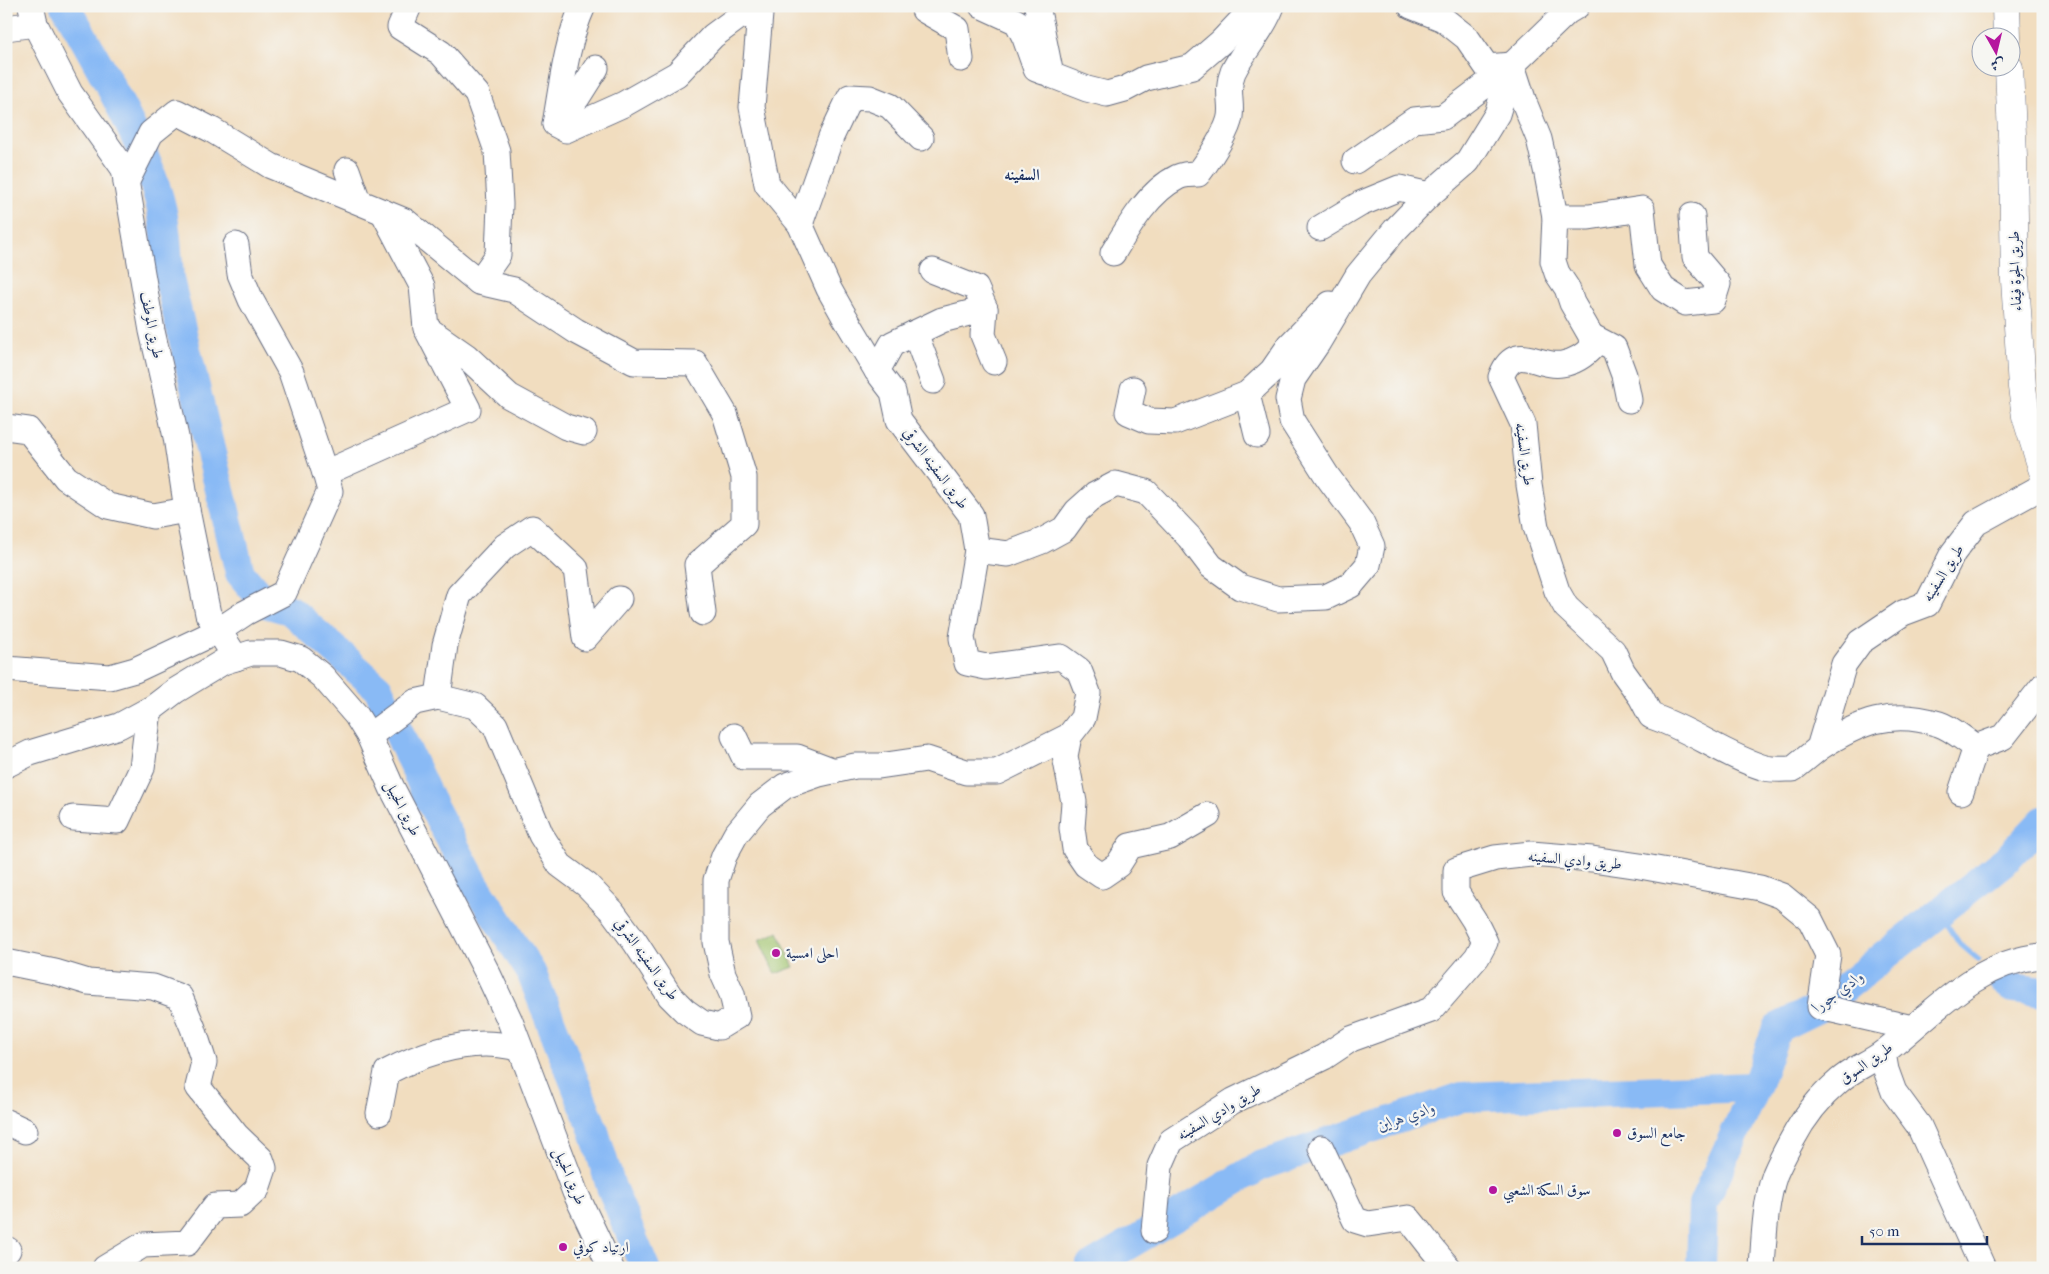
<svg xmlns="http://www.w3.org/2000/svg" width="2049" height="1274" viewBox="0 0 2049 1274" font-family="'IM FELL French Canon',Amiri,serif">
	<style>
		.green { fill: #a1c46d; stroke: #5e7a66 }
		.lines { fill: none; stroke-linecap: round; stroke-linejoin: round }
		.stream { stroke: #89baf5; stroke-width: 5 }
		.river { stroke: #89baf5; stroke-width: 30 }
		.minor-casing { stroke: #666c80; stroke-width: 27 }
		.major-casing { stroke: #666c80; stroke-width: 29 }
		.minor { stroke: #fff; stroke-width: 25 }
		.major { stroke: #fff; stroke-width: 28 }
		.poi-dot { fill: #b5179e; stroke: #f6f6f2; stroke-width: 2 }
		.labels { text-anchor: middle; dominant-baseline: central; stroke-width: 4.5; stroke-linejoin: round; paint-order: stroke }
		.street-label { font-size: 15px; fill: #1b2f5e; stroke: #f6f6f2 }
		.poi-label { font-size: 15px; fill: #1b2f5e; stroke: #f6f6f2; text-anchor: start }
		.neighbourhood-label { font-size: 16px; font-weight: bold; fill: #1b2f5e; stroke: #f6f6f2 }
		.water-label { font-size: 16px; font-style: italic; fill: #365284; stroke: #f6f6f2 }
	</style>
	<rect width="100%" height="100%" fill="#f6f6f2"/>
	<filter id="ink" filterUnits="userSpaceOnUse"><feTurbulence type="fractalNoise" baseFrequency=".02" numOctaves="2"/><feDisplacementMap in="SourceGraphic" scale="10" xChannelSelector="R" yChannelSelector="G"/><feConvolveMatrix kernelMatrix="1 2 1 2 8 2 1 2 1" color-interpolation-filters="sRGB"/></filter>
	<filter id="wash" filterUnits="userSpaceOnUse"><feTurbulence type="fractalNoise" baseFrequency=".0096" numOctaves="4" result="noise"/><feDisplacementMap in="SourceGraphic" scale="20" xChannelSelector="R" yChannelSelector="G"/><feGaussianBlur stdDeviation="1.12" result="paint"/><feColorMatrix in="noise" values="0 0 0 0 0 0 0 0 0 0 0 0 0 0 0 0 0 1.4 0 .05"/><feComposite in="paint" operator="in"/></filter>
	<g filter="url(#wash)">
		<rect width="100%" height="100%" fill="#f1ddbf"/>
		<path class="green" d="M778,932L794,967L775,974L759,940Z"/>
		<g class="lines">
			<path class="stream" d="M1939,912L1960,944L1979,960"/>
			<g class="river">
				<path d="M66,6C98,64 137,129 157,192C166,219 167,250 169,279L240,573L265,603L290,610L378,688L429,799L474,883L531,972L594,1131L611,1187L645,1268"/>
				<path d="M2003,980L2013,988L2043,992"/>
				<path d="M1089,1268L1260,1166L1462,1097L1756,1087"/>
				<path d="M1701,1268L1703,1204L1756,1087L1777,1028L1820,1007L2008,858L2043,821"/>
			</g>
		</g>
	</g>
	<g filter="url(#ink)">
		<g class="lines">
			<defs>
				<g id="minor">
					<path d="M31,6L35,24L70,93L124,169L152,331L176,437L187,510L208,614L236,658"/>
					<path d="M409,6L400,27L441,53L477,94L497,151L500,204L498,255L479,282"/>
					<path d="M923,6L924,10L957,29L961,59"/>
					<path d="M982,6L1017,22L1025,38L1036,69L1044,72"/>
					<path d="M1037,6L1051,75L1087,89L1107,94L1125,89L1146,78L1192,67L1221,42L1255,6"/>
					<path d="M1411,6L1443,19L1467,38L1487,67L1512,65"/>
					<path d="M1577,6L1567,12L1512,65L1524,102L1539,139L1547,174L1555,217L1553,261L1557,273L1567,288L1572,303L1591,336L1592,347C1584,356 1574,362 1562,364C1537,368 1515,340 1501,377L1523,424L1529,485L1536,527L1557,591L1566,607L1613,651L1623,672L1641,697L1651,716C1691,729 1725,756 1765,768C1773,770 1784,769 1793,769L1819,748L1844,664L1860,642L1903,613L1927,604L1953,553L1976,523L2043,486"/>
					<path d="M6,28L35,24"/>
					<path d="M555,124L577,98L596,68"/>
					<path d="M1355,161L1414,120L1443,117L1512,65"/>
					<path d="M347,170L358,201"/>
					<path d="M126,183L151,133L177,112L212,130L271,166L405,221L479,282L514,290L576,331L634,362L695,363L725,414L744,477V524L697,565L703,613"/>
					<path d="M383,212L422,286L426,328L466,356L509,396L566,427L584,432"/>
					<path d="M1555,217H1589L1642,209L1648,265L1663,289L1685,303L1713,300L1718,284L1695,257L1692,216"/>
					<path d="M800,224L831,137L850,97L870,98L890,106L921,138"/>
					<path d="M1320,228L1360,204L1399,188L1429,195"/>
					<path d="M236,245L240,274L251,300L291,372L325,473L468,409L426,328"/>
					<path d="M1113,253C1129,226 1149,191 1178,177C1184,174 1192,174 1198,174C1207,163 1225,135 1229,121C1234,106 1225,92 1233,72C1244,49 1263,31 1272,6"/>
					<path d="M985,309L983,335L994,362"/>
					<path d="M915,333L933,381"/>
					<path d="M1591,336L1614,348L1624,375L1629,400"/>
					<path d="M877,371L892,344L942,320L985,309L976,288L933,271"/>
					<path d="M1133,389L1128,412L1149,421L1175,422L1247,394L1272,371L1290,345L1330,304"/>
					<path d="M1247,394L1257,435"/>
					<path d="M6,427L28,430L66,478L108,506L153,516L187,510"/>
					<path d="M977,550L1008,554L1042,541L1064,529L1077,511L1095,495L1116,484L1146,492L1189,537L1211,566L1240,587L1278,599L1326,597L1351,585L1368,565L1372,546L1361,522L1327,476L1292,421L1288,399L1293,379L1317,344L1358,275L1395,230L1429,195L1468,161L1497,114L1512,65"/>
					<path d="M6,669L110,677L135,670L218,631L245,613L284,593L330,491L325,473"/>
					<path d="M438,697L445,645L459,595L505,546L532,528L576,569L585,638L619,599"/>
					<path d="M369,736L415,702L438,697L475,706L495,725L541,835L560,865L587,885L612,911L635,942L670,996L685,1011L702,1023L719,1027L737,1016L732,994L723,974L716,942V880L724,856L736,834L760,805L785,786L819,774L855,766H879L927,759L966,772H997L1069,736L1083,718L1088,693L1079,670L1061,657L986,667L967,663L962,638L977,550L971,515L899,420L893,392L877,371L843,314L829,289L800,224L767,184L752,107L760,14L740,16L713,36L677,74L624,104L566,130L555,124C562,85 566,43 583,6"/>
					<path d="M734,736L744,757H797L834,771"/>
					<path d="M1069,736L1065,756L1074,802L1072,828L1075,849L1086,865L1102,876L1118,865L1130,846L1170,837L1208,815"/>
					<path d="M1976,747L2003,737L2043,686"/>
					<path d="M1819,748C1859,722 1891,709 1939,724C1952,728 1964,740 1976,747L1961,792"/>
					<path d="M6,765L30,753L119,726L154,707L175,691L223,662L251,653H281L301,659L323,677L356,715L369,736L392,788L489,976L510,1021L575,1192L611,1268"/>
					<path d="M73,818L117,821L142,768L149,710"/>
					<path d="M6,962L55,972L88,982L153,987L180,997L193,1028L204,1062L198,1087L236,1135L261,1159L264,1168L257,1189L240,1205L215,1206L187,1243L143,1245L105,1268"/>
					<path d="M1883,1053L1886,1070L1894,1092L1919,1126L1983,1268"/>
					<path d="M379,1113L387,1072C416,1057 451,1044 485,1044C496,1044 509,1046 520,1048"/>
					<path d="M6,1122L25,1131"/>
					<path d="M1321,1148L1355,1220L1368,1224L1408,1218C1422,1234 1434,1253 1449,1268"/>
					<path d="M1154,1231L1160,1166L1171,1141L1233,1101L1324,1057L1351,1039L1431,1010L1477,957L1485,942L1474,920L1456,892V870L1495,858L1531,854L1592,859L1640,866L1760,888L1782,896L1810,919L1828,955L1820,1007L1912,1028"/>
					<path d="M6,1249L8,1250"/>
					<path d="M1762,1268C1764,1238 1765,1202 1775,1174C1780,1162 1786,1151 1792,1140C1804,1117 1820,1097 1839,1081C1852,1069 1870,1063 1884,1052C1934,1013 1976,961 2043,956"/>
				</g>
				<g id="major">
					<path d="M2006,6L2007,38"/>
					<path d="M2009,68L2013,157L2015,280L2022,387L2026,416L2043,471"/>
				</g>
			</defs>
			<use href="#minor" class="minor-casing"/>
			<use href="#major" class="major-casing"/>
			<use href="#minor" class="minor"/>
			<use href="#major" class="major"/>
		</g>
	</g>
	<g class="poi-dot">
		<circle cx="776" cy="953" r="5"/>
		<circle cx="1617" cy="1133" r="5"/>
		<circle cx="1493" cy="1190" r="5"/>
		<circle cx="563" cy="1247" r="5"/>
	</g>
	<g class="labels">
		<g class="street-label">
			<text transform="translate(2015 271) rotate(-92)">طريق الجوة فيفاء</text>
			<text transform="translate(152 325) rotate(79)">طريق الموطف</text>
			<text transform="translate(1525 454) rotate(82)">طريق السفينه</text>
			<text transform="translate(936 468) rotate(53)">طريق السفينه الشرقي</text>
			<text transform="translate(1943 573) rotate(-58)">طريق السفينه</text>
			<text transform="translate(403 808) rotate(63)">طريق الحبيل</text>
			<text transform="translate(1575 860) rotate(5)">طريق وادي السفينه</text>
			<text transform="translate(647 959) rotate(54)">طريق السفينه الشرقي</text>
			<text transform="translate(1866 1063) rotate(-35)">طريق السوق</text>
			<text transform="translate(1219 1112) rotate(-31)">طريق وادي السفينه</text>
			<text transform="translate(570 1176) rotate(67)">طريق الحبيل</text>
		</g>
		<g class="poi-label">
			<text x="786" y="953">احلى امسية</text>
			<text x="1627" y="1133">جامع السوق</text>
			<text x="1503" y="1190">سوق السكة الشعبي</text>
			<text x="573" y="1247">ارتياد كوفي</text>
		</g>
		<g class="neighbourhood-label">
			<text x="1022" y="174">السفينه</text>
		</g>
		<g class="water-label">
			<text transform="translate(1838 991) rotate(-36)">وادي جورا</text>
			<text transform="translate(1406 1116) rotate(-19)">وادي هراين</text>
		</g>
	</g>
	<rect width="2049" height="1274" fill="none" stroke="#f6f6f2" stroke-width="25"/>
	<g transform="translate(1996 52) rotate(172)"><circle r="24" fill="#f6f6f2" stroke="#9ea6b7"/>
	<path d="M0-4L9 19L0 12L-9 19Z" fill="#b5179e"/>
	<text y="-8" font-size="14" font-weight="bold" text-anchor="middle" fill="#1b2f5e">ش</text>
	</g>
	<path d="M1862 1236v8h125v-8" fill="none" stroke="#1b2f5e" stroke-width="2.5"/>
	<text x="1869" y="1236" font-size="15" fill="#1b2f5e" stroke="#f6f6f2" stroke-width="4" paint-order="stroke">50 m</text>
</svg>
